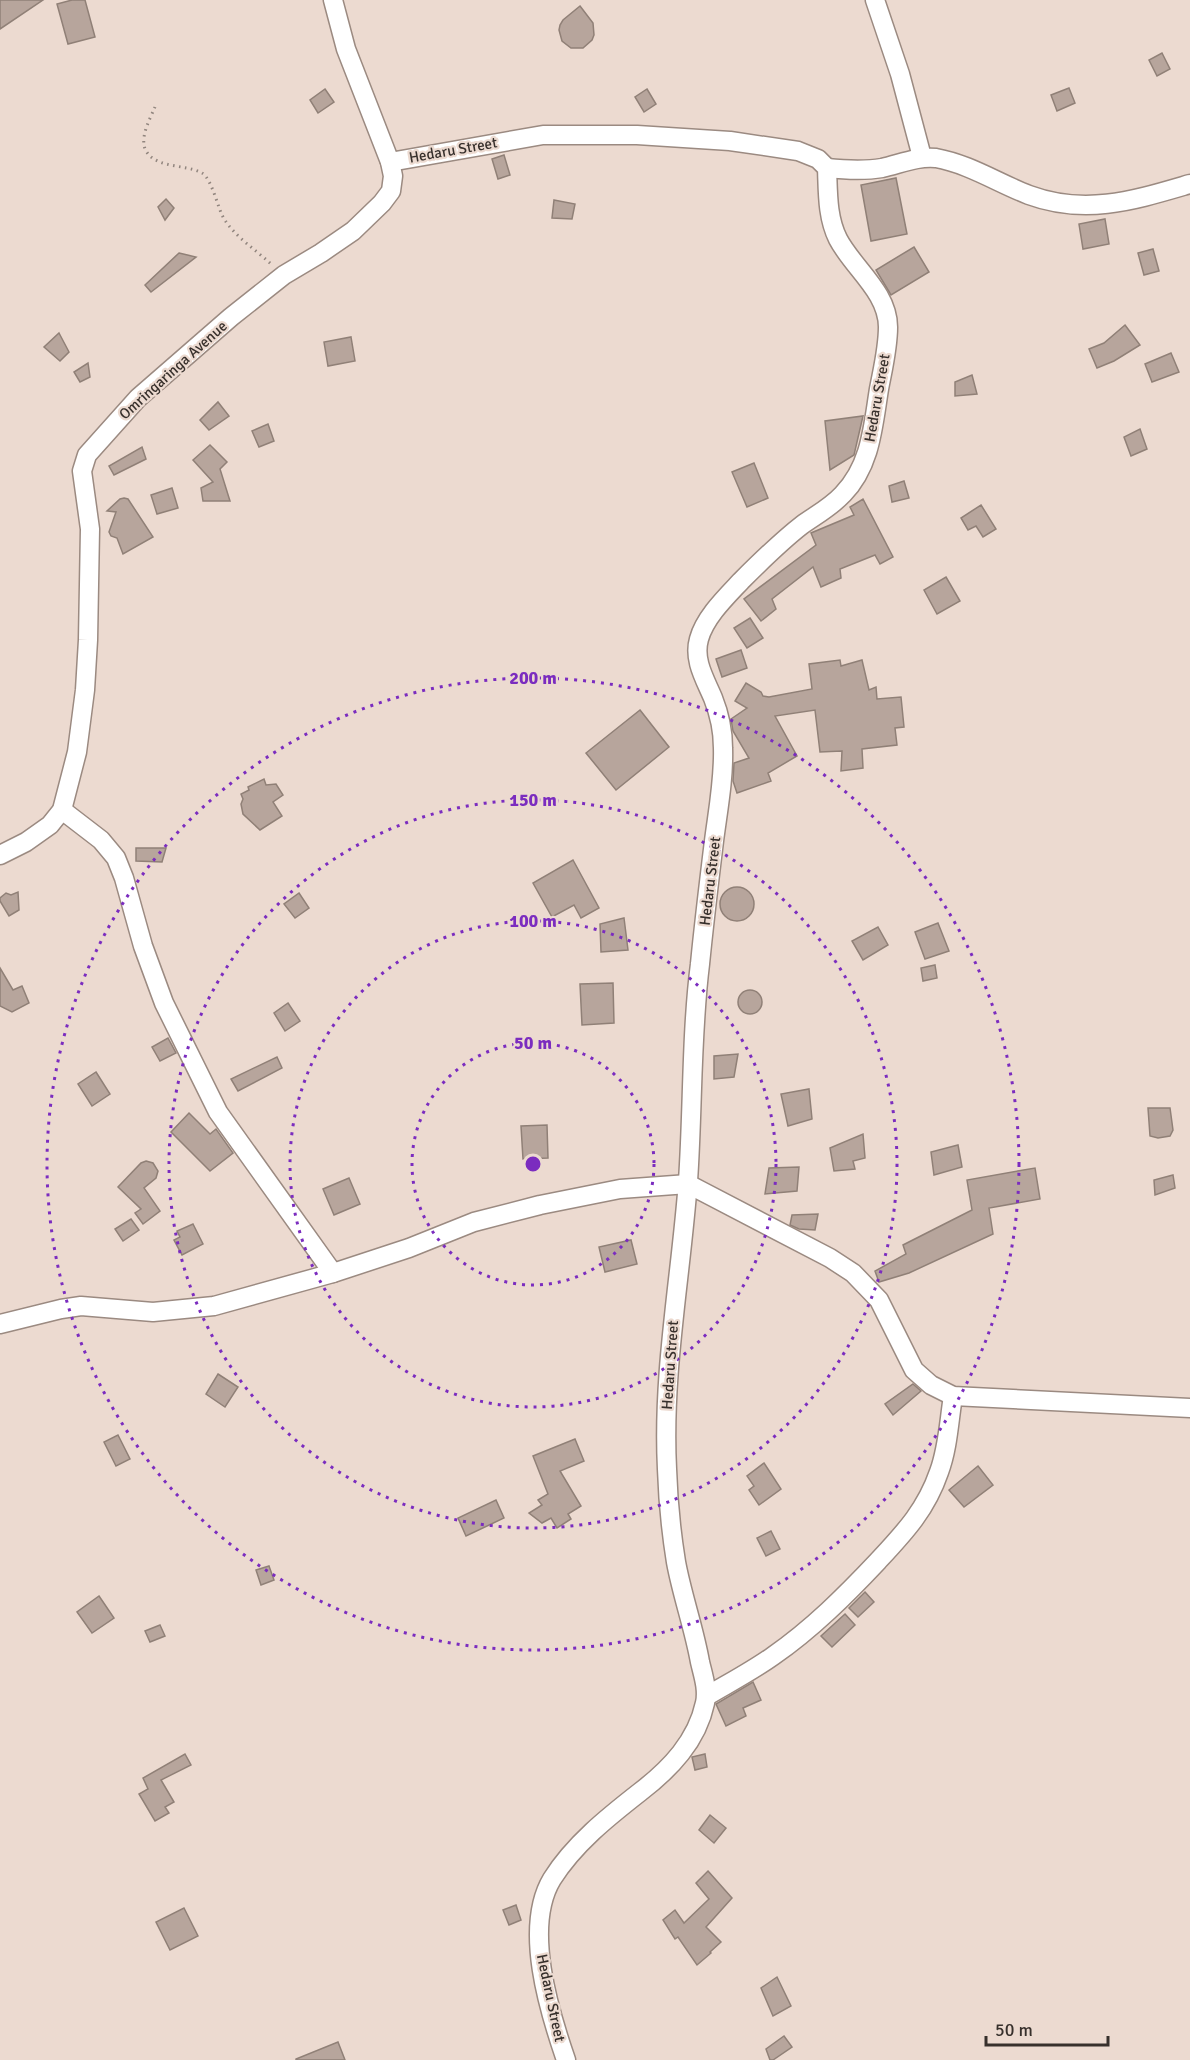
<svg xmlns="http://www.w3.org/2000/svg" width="1190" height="2060" viewBox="0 0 1190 2060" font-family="Signika,sans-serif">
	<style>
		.building { fill: #b7a59c; stroke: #908077; stroke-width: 1.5 }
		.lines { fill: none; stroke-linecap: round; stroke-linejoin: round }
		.minor-casing { stroke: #9b8a81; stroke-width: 21 }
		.path { stroke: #91857e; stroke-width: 3; stroke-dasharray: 1.5 4.5; stroke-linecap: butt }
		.minor { stroke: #fff; stroke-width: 18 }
		.ring { fill: none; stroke: #7b2cbf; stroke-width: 3; stroke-dasharray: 3 6 }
		.labels { text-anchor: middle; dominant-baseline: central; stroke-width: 4.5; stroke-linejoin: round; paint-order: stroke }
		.street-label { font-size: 15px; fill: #37302c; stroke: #ecdad0 }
		.centre { fill: #7b2cbf; stroke: #ecdad0; stroke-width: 3 }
		.ring-label { font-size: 18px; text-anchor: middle; font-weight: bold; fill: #7b2cbf; stroke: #ecdad0; stroke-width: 4.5; stroke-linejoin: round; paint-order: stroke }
	</style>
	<rect width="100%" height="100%" fill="#ecdad0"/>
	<g class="building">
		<path d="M0,0H43L0,29Z"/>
		<path d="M72,0H85L95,37L68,44L57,4Z"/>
		<path d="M580,6L593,23L594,35L592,40L583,48H571L562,41L559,30L560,25L563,20Z"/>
		<path d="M1162,53L1170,69L1157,76L1149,60Z"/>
		<path d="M1069,88L1075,103L1057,111L1051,95Z"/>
		<path d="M325,89L334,102L318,113L310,100Z"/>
		<path d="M647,89L656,104L644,112L635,97Z"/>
		<path d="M504,155L510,175L498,179L492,159Z"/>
		<path d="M896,178L907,234L871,241L861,185Z"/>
		<path d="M166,199L174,208L165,220L158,207Z"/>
		<path d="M554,200L575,204L572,219L552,218Z"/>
		<path d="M1105,219L1109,244L1083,249L1079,224Z"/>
		<path d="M914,247L929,272L891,295L876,270Z"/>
		<path d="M1153,249L1159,271L1144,275L1138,253Z"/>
		<path d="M179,253L196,257L151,292L145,285Z"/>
		<path d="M1125,325L1140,345L1114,361L1097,368L1089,349L1104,343Z"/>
		<path d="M59,333L69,352L60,361L44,347Z"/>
		<path d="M351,337L355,361L328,366L324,342Z"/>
		<path d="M1171,353L1179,372L1152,382L1145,364Z"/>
		<path d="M88,363L90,377L80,382L74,372Z"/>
		<path d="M972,375L977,394L955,396V382Z"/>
		<path d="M218,402L229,416L209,430L200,420Z"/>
		<path d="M863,416L854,455L830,470L825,421Z"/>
		<path d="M268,424L274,441L259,447L252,431Z"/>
		<path d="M1140,429L1147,449L1131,456L1124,437Z"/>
		<path d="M210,445L227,462L220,469L230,501H203L201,488L213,482L193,460Z"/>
		<path d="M142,447L146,459L114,475L109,466Z"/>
		<path d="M754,463L768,498L747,507L732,472Z"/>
		<path d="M904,481L909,498L892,502L889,486Z"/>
		<path d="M172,488L178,508L157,514L151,495Z"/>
		<path d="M124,498L128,499L153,537L123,554L117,538L111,536L109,532L116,512L107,511L120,499Z"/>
		<path d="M863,499L893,557L880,564L875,555L840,569L841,578L821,587L813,567L772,599L776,609L761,621L744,599L816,545L811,533L854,515L850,507Z"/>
		<path d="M981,505L996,529L983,537L976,526L968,530L961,518Z"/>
		<path d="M946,577L960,601L937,614L924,590Z"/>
		<path d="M750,618L763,638L747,648L734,628Z"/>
		<path d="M741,650L747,668L722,677L716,659Z"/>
		<path d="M840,660L841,666L862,660L869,690L876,687L877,699L901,697L904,727L895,728L897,745L862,749L863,768L841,771L842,751L820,752L815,710L775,716L797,756L768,773L771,781L737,793L733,781L734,763L749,758L733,731L731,719L747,708L735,701L746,683L761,692L763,696L769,697L812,689L809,664Z"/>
		<path d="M640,710L669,747L616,790L586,753Z"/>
		<path d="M264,779L266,785L276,784L283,795L273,802L282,816L260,830L243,814L241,804L243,799L241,794L249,790L248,787Z"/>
		<path d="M136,848H166L162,862L136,861Z"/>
		<path d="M573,860L599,908L581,918L574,905L552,917L533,883Z"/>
		<circle cx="737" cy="904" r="17"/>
		<path d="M18,892L19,910L9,916L0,901V898L6,893L11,895Z"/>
		<path d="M299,893L309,908L295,918L284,904Z"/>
		<path d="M624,918L628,950L601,952L600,924Z"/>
		<path d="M938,923L949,951L925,959L915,932Z"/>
		<path d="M878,927L888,945L863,960L852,941Z"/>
		<path d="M935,965L937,978L923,981L921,968Z"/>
		<path d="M0,968L13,990L22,986L29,1003L12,1012L0,1006Z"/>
		<path d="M613,983L614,1023L582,1025L580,984Z"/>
		<circle cx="750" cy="1002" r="12"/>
		<path d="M288,1003L300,1021L285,1031L274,1013Z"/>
		<path d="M168,1038L176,1053L160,1061L152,1047Z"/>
		<path d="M738,1054L734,1077L714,1079V1056Z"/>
		<path d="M277,1057L282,1068L238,1091L231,1079Z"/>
		<path d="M96,1072L110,1094L92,1106L78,1084Z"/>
		<path d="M809,1089L812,1119L788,1126L781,1094Z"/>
		<path d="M1148,1108H1170L1173,1130L1170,1136L1158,1138L1150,1136Z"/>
		<path d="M189,1113L210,1134L216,1129L233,1153L210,1171L171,1132Z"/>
		<path d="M547,1125L548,1158L523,1159L521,1126Z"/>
		<path d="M863,1134L865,1158L853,1161L855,1169L834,1171L830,1148Z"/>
		<path d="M958,1145L962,1167L934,1175L931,1152Z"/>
		<path d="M146,1161L153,1163L158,1171L156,1178L144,1188L160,1211L143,1224L135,1213L141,1209L118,1187L141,1163Z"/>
		<path d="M799,1167L797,1191L765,1194L769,1168Z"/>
		<path d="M1035,1168L1040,1199L989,1208L993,1234L909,1273L879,1282L875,1271L906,1254L903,1245L972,1210L967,1180Z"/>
		<path d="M1173,1175L1175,1188L1155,1195L1154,1180Z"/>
		<path d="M349,1178L360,1204L334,1215L323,1189Z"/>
		<path d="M818,1214L815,1230L799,1229L790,1225L792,1215Z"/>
		<path d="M131,1219L139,1230L123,1241L115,1229Z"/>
		<path d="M193,1224L203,1244L182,1255L174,1240L180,1237L177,1231Z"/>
		<path d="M631,1240L637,1264L605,1272L599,1247Z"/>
		<path d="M218,1374L238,1387L225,1407L206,1394Z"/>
		<path d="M913,1384L921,1391L893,1415L885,1404Z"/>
		<path d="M118,1435L130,1459L116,1466L104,1442Z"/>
		<path d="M575,1439L584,1461L560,1471L581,1506L568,1514L571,1519L557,1528L551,1518L542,1523L529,1513L542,1505L538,1500L548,1494L533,1456Z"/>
		<path d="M764,1463L781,1489L759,1505L749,1490L754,1486L747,1476Z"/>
		<path d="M978,1466L993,1485L964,1507L949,1490Z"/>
		<path d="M496,1500L504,1518L466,1536L458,1518Z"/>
		<path d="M771,1531L780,1549L766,1556L757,1538Z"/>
		<path d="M269,1566L274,1580L261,1585L256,1570Z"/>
		<path d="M865,1592L874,1602L858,1617L849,1608Z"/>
		<path d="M99,1596L114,1618L92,1633L77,1612Z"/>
		<path d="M845,1614L855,1625L832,1647L821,1636Z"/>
		<path d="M160,1625L165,1636L150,1642L145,1631Z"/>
		<path d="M753,1682L761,1700L743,1708L746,1716L726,1726L716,1704Z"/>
		<path d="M185,1754L191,1765L161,1780L174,1802L165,1807L169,1813L155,1821L139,1794L148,1789L143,1778Z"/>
		<path d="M705,1754L707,1767L695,1770L692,1757Z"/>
		<path d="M710,1815L726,1828L714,1843L699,1830Z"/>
		<path d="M708,1871L732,1898L706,1927L721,1942L710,1952L711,1953L697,1965L678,1937L675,1939L663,1920L675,1910L684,1923L709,1899L696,1883Z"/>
		<path d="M516,1905L521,1920L509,1925L503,1910Z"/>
		<path d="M184,1908L198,1936L170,1950L156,1922Z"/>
		<path d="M777,1977L791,2006L773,2016L761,1988Z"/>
		<path d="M784,2036L792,2047L773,2060H770L766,2049Z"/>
		<path d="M338,2042L345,2060H296V2059Z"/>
	</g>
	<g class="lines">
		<defs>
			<g id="minor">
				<path d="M875,0L900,74L922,157"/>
				<path d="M390,162L543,135H637L730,141L798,151L818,159L827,168C828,192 827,217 838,239C853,268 888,292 888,327C888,348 883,368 879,389C873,426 871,465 843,494C831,507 816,515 802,525C780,542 760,562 741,581C726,597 705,617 699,639C693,660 705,679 713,698C719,713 723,731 723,748C724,779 718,810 714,841C709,882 704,923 700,964C691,1035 693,1109 688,1181C681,1277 662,1372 667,1469C668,1500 671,1531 676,1562C682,1595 694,1628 700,1662C703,1675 708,1689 705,1703C697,1741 670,1769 640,1792C608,1817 574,1844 552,1879C523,1927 549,2011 566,2060"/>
				<path d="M827,168C846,170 864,171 882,168C900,164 918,156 936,158C969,164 998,183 1029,195C1086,216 1135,200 1190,184"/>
				<path d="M62,810L101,840L116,858L124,878L143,946L164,1003L218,1112L333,1273"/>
				<path d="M0,855L26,842L50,825L62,810L77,752L85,690L88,640L90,529L82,471L87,455L138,398L231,317L284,275L321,253L353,231L382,203L391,191L393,176L390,162L346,49L333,0"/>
				<path d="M0,1324L61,1309L81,1306L153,1312L214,1306L333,1273L409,1248L474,1222L540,1205L620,1189L688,1184L830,1258L853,1273L879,1300L914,1370L931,1385L953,1396L1190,1408"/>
				<path d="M707,1696C729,1683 752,1671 773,1656C812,1629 846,1595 878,1561C904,1533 926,1510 939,1472C948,1448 949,1421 953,1396"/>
			</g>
		</defs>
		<use href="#minor" class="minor-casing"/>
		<path class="path" d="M155,107C150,119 139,138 146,151C157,169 186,164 202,173C211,178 217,204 222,215C232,235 255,249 271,264"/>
		<use href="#minor" class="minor"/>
	</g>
	<g class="ring">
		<circle cx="533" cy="1164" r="121"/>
		<circle cx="533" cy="1164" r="243"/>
		<circle cx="533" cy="1164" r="364"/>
		<circle cx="533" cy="1164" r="486"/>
	</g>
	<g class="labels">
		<g class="street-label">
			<text transform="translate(453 150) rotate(-10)">Hedaru Street</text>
			<text transform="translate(173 370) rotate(-42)">Omringaringa Avenue</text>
			<text transform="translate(877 398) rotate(-80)">Hedaru Street</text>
			<text transform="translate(710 881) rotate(-83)">Hedaru Street</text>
			<text transform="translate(670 1365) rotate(-86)">Hedaru Street</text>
			<text transform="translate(551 1998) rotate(78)">Hedaru Street</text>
		</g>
	</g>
	<circle cx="533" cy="1164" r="9" class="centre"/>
	<g class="ring-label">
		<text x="533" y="684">200 m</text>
		<text x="533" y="806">150 m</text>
		<text x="533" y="927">100 m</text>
		<text x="533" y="1049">50 m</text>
	</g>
	<path d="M986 2036v9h122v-9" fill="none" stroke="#37302c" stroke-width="3"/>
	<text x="995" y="2036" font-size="18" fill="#37302c" stroke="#ecdad0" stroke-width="4.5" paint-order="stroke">50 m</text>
</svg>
